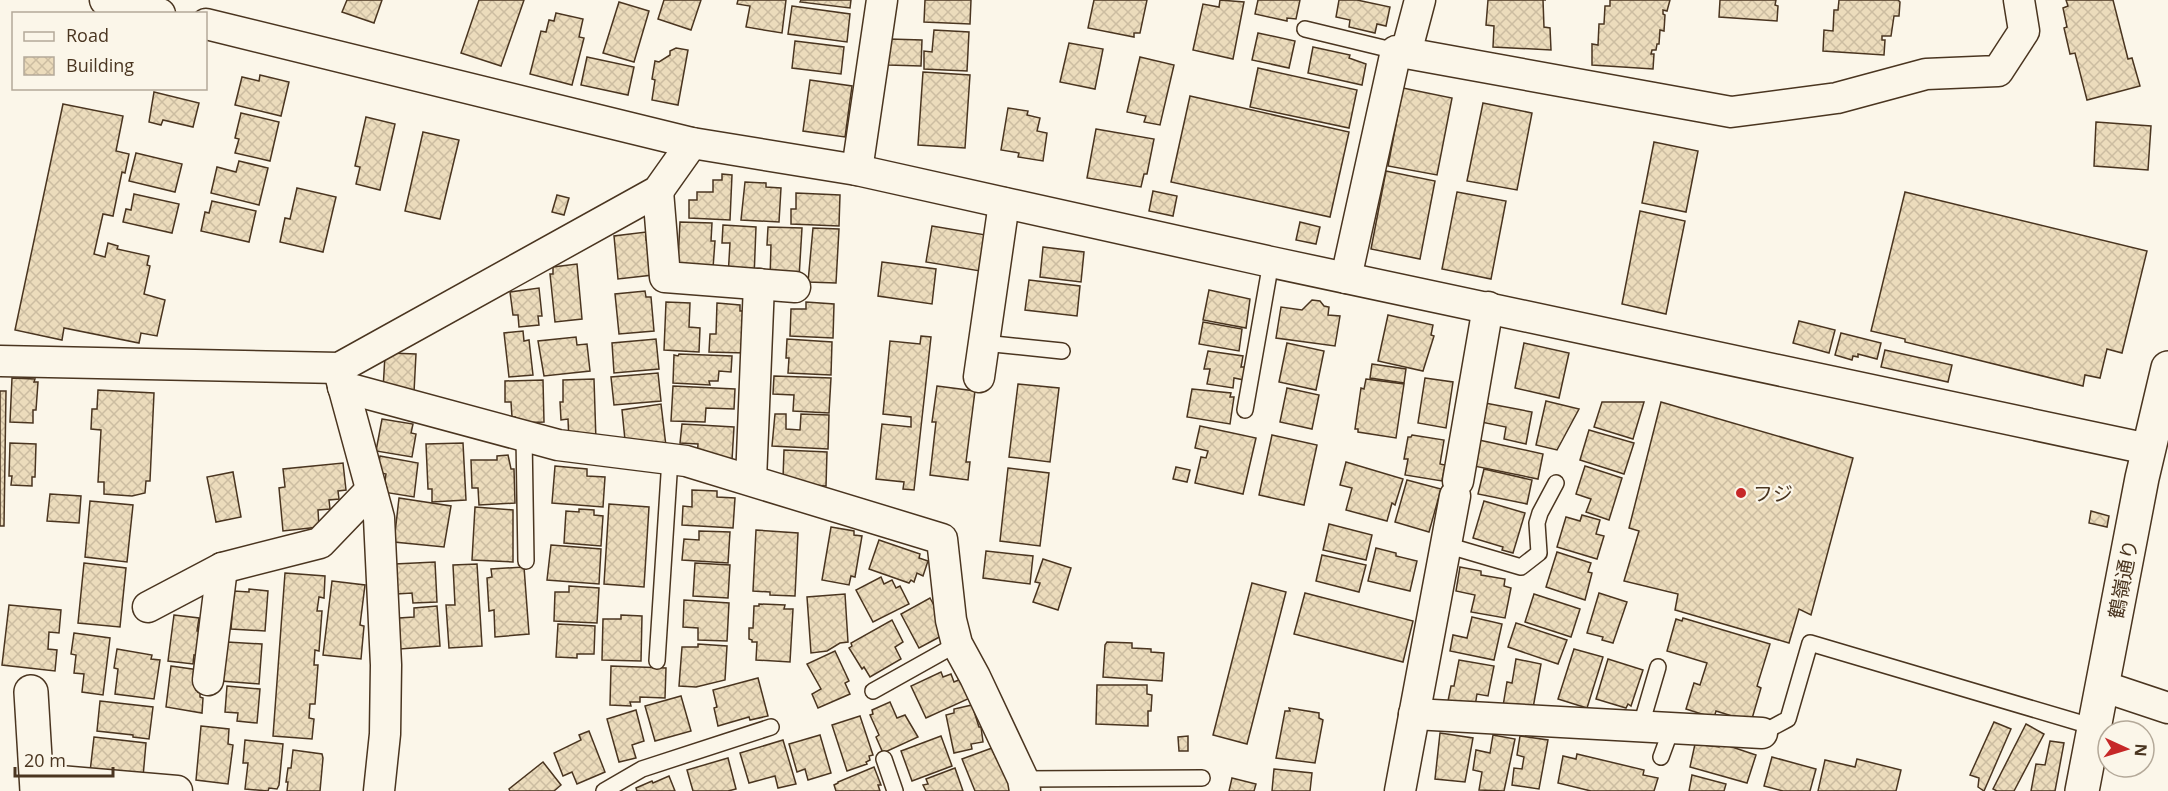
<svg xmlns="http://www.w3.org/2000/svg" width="2168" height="791" viewBox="0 0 2168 791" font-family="'Open Sans','Noto Sans JP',sans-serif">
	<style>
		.building { fill: url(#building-cross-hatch); stroke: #4a3520; stroke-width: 1.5 }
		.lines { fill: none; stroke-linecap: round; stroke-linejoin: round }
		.lane-casing { stroke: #4a3520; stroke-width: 18 }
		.street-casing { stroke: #4a3520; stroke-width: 33 }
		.secondary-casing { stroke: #4a3520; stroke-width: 36 }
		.lane { stroke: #fbf6e9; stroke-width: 15 }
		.street { stroke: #fbf6e9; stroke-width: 30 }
		.secondary { stroke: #fbf6e9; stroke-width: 33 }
		.poi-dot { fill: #c62828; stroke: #fbf6e9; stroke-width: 2 }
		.labels { text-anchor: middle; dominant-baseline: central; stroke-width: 4.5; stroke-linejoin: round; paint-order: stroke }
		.poi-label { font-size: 20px; fill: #4a3520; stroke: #fbf6e9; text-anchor: start }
		.street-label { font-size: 20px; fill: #4a3520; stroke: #fbf6e9 }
	</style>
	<defs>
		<pattern id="building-cross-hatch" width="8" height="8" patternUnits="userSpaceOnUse" patternTransform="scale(1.5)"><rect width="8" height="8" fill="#ecdcbc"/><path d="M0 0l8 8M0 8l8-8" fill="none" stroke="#ccbda1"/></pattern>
	</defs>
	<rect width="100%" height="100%" fill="#fbf6e9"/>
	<g class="building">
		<path d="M347,0H382L374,23L342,12Z"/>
		<path d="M479,0H524L501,66L461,53Z"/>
		<path d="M664,0H701L691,30L658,19Z"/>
		<path d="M738,0H786L782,33L746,27L750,6L737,4Z"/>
		<path d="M801,0H851L850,8L800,2Z"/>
		<path d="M925,0H971L970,24L924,22Z"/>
		<path d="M1094,0H1147L1140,33H1134V37L1088,28Z"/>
		<path d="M1220,0L1244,2L1233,59L1193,50L1203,4L1219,7Z"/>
		<path d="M1258,0H1300L1296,19L1287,18V21L1255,14Z"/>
		<path d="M1339,0H1357L1390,7L1386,26L1377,24L1375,33L1349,27L1350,20L1336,17Z"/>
		<path d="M1488,0H1546H1543L1544,27L1550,28L1551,50L1493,47L1494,26L1486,25Z"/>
		<path d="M1610,0H1670L1667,11L1663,10V14L1665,15L1664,31L1660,30L1659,44H1657L1656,50H1652L1651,54H1654L1653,69L1592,65V44L1598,45L1599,24H1604L1605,6H1610Z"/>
		<path d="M1720,0H1776L1775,5L1778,6L1777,21L1719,17Z"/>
		<path d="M1839,0H1898L1900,2L1899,16H1894L1891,36H1882V40H1885L1884,55L1823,51L1824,30L1833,31L1834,10H1838Z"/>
		<path d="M2066,0H2113L2128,59L2132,58L2140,86L2087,100L2075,53L2070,54L2064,28L2067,27L2063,8L2068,6Z"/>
		<path d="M619,2L649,11L634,62L603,53Z"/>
		<path d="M792,6L850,14L847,42L788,34Z"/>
		<path d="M556,13L583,19L579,37L584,38L572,85L530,74L541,31L546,32L549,20L554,21Z"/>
		<path d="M934,30L969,32L967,71L924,69V51L932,52Z"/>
		<path d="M1258,33L1295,41L1289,68L1252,60Z"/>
		<path d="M889,39L922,40L921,66L888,65Z"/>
		<path d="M795,41L844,47L841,74L792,68Z"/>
		<path d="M1069,43L1103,49L1095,89L1060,82Z"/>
		<path d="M1313,47L1350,55L1349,58L1366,64L1362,85L1308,73Z"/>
		<path d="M676,48L688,50L678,105L652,100L655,80L652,79L655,61L659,62L670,55V51Z"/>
		<path d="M587,57L634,67L628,95L581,85Z"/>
		<path d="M1140,57L1174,65L1160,125L1144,122L1146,116L1127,112Z"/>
		<path d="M1258,68L1357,90L1349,128L1250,107Z"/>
		<path d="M923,72L970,75L965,148L918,145Z"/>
		<path d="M260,75L289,82L281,116L235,105L242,77L259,81Z"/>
		<path d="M810,80L852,86L845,137L803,131Z"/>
		<path d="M1403,88L1452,98L1437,175L1388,166Z"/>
		<path d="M154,92L199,103L193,127L163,120L161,125L149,122Z"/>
		<path d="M1190,96L1349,132L1330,217L1171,182Z"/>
		<path d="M1483,103L1532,113L1517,190L1467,181Z"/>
		<path d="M63,104L123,116L116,151L129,154L125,173L122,172L113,216L103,214L94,254L105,257L108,243L118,246L117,249L149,256L147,265L150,266L144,294L165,300L157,336L141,333L139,343L64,328L62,340L15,330Z"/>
		<path d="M1008,108L1028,111L1027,115L1040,118L1037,131L1047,133L1043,161L1018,157L1019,153L1001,150Z"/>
		<path d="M241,113L279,122L270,161L235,153L239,139L235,138Z"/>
		<path d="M366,117L395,124L380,190L356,184L360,167L355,166Z"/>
		<path d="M2096,122L2151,126L2148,170L2094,166Z"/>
		<path d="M1096,129L1154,139L1147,174H1144L1141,187L1087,178Z"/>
		<path d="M423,132L459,140L440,219L405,211Z"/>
		<path d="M1654,142L1698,151L1686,212L1642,203Z"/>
		<path d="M136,153L182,164L175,192L129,181Z"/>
		<path d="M239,161L268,168L259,205L211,193L217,167L236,172Z"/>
		<path d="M1386,171L1435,181L1420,259L1371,249Z"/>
		<path d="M722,174L732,175L730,220L689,218V200H697V192H713V180H722Z"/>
		<path d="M745,182L766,183V187L781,188L779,222L741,220Z"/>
		<path d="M297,188L336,197L323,252L280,242L285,218L290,219Z"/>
		<path d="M1153,191L1177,196L1173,216L1149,211Z"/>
		<path d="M1457,192L1506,201L1491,279L1442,269Z"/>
		<path d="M1905,192L2147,251L2122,353L2107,349L2100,378L2085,375L2083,386L1905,342V339L1871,331Z"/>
		<path d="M796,193L840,195L839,226L791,224V209H796Z"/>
		<path d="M134,194L179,204L172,233L123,222L126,209L131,210Z"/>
		<path d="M557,195L569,198L564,215L552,212Z"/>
		<path d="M212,201L256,211L249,242L201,231L205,212L209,213Z"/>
		<path d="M1640,211L1685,221L1666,314L1622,304Z"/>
		<path d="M680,222L712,223L711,241H715L713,268L681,266L678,262Z"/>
		<path d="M1300,222L1320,227L1316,244L1296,240Z"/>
		<path d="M723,225L756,227L754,278L728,277L730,243H722Z"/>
		<path d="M932,226L986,235L980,271L926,262Z"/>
		<path d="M768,227L802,228L799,278L770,279L771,245H767Z"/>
		<path d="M813,228L839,229L836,283L808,282Z"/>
		<path d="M646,232V240L649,239L653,275L618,279L614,236Z"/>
		<path d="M1043,247L1084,252L1081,282L1040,277Z"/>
		<path d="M882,262L936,269L932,304L878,296Z"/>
		<path d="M577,264L582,319L555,322L550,274H553V267Z"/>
		<path d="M1029,280L1080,286L1077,316L1025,310Z"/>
		<path d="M539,288L542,316H538L539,325L519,327L518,315H513L510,292Z"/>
		<path d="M1209,290L1250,299L1246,328L1203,320Z"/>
		<path d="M645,291L646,297H651L654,331L619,334L615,294Z"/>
		<path d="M1312,300L1320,301L1324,306L1329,307L1328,315L1340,316L1335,346L1276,338L1281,307L1302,310Z"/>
		<path d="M666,302L690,303L689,327L700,328L699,352L664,350Z"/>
		<path d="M806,302L834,304L833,338L790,336L791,309H806Z"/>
		<path d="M717,303L740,305V311H748L745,353L709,352L710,334H716Z"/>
		<path d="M1388,315L1433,325L1431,335L1434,336L1423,371L1378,361Z"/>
		<path d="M1799,321L1835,330L1829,353L1793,343Z"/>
		<path d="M1203,322L1242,329L1239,351L1199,344Z"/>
		<path d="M523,331L524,341L529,340L533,375L509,377L504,333Z"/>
		<path d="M1841,333L1881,343L1877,359L1858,354V357L1853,356L1852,360L1835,355Z"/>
		<path d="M921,336L931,337L914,490L903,489L904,482L876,479L882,424L911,427V417L883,414L890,341L920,344Z"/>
		<path d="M576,337L577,345L587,344L590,371L544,376L538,341Z"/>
		<path d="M656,339L659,369L614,373L612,343Z"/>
		<path d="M787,339L832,342L831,375L788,373L789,358H786Z"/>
		<path d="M1287,343L1324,351L1316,390L1279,382Z"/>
		<path d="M1524,343L1569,353L1559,398L1515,388Z"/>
		<path d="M1885,350L1952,365L1948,382L1881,367Z"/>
		<path d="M1208,351L1243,356L1241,367H1246L1244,380L1234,378L1233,388L1207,384L1210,369H1204Z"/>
		<path d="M389,353L416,354L414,392L383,390L385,355Z"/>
		<path d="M679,354L732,356L731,372L719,371L718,381H709L710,385L673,383L674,355L678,356Z"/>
		<path d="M1372,364L1406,369L1404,383L1370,378Z"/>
		<path d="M658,373L661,401L614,405L611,377Z"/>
		<path d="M774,376L831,378L829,413L793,411L794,395L773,394Z"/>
		<path d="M12,378L35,379L34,382H38L36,410H33V423L10,422Z"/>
		<path d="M1425,378L1453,382L1446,428L1418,423Z"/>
		<path d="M594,379L596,441L569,442L568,419L561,420L560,402H563V380Z"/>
		<path d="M1366,379L1404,384L1396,438L1358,432V429H1355L1361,388L1364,389Z"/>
		<path d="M543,380L544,422L515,423V417H512L511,402H505V381Z"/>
		<path d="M1018,384L1059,388L1050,462L1009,457Z"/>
		<path d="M673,386L735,389L734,409L706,408L705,422L671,421Z"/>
		<path d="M937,386L975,391L966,462H970L968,480L930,475L936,422H932Z"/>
		<path d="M1287,388L1319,395L1312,429L1280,422Z"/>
		<path d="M1192,389L1231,393L1230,397H1234L1230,424L1187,417Z"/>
		<path d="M98,390L154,393L150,481H146L145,493L132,496L104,494V482H98L101,430L91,429L92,409H97Z"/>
		<path d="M0,391H6L4,526H0Z"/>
		<path d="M1546,401L1579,409L1557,450L1536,445Z"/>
		<path d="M1602,402H1644L1633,439L1594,427Z"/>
		<path d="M1661,402L1853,458L1811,615L1799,609L1789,643L1675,610L1678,594L1624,581L1639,531L1629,528Z"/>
		<path d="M1485,403L1532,412L1526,444L1504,439L1506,427L1481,422Z"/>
		<path d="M661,404L666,446L625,440L622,410Z"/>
		<path d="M775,414H786V429L800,430L801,414L829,415L828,449L772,446Z"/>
		<path d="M382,419L413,424L411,433L416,434L412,457L376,451Z"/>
		<path d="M682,424L734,427L732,460L697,458L698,444L680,443Z"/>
		<path d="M1200,426L1256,438L1243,494L1195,483L1201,457L1206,458L1208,451L1195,448Z"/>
		<path d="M1589,430L1634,443L1624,474L1580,460Z"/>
		<path d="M1272,435L1317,445L1304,505L1259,495Z"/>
		<path d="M1412,435L1444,440L1440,464L1445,465L1442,481L1405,475L1408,459H1404L1408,437H1411Z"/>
		<path d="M1479,440L1543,454L1538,479L1474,466Z"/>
		<path d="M10,443L36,444L35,477H32V486L11,485L12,476H9Z"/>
		<path d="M463,443L466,500L432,502V489H428L426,444Z"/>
		<path d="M784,450L827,452L826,486L793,484L783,478Z"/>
		<path d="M508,455L511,469H514L515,503L479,505L478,488H472L471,460H497V456Z"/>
		<path d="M380,456L418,463L414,497L383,492L386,474L377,472Z"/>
		<path d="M1346,462L1403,479L1395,505L1392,503L1387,521L1346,510L1352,488L1340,485Z"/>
		<path d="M343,463L346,490L338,491L339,499L329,500L330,509L318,510L319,527L283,531L279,488L285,487L283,469Z"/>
		<path d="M555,466L587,469V476L605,477L603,507L552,503Z"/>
		<path d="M1585,466L1622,478L1609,520L1586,512L1591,499L1576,494Z"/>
		<path d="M1176,467L1190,470L1187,482L1173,479Z"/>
		<path d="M1008,468L1049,473L1040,546L1000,541Z"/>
		<path d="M1484,469L1532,480L1527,504L1478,494Z"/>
		<path d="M233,472L241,517L216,522L207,477Z"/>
		<path d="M1407,480L1441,489L1429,532L1395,522Z"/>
		<path d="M692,490L717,491V497L735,498L733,528L682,525L683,506L692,507Z"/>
		<path d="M50,494L81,496L79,523L47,521Z"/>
		<path d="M399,498L451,506L444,547L394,542Z"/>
		<path d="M90,501L133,505L127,562L85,557Z"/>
		<path d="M1484,501L1525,513L1513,553L1502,550L1503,547L1473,538Z"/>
		<path d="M609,504L649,507L644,587L604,584Z"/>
		<path d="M475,507L513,510V562L472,560Z"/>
		<path d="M579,509L594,510V515L603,516L601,546L564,543L566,511L579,512Z"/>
		<path d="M2091,511L2109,516L2107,527L2089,523Z"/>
		<path d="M1582,515L1600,520L1596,534L1604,536L1597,559L1557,547L1566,517L1580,521Z"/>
		<path d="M1329,524L1372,535L1366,560L1323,550Z"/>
		<path d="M831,527L854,531V535L862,536L855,577L851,576L849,585L822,580Z"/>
		<path d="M756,530L798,533L795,596L770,595V592L753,591Z"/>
		<path d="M699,531L730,532L728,563L682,560L684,539L699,540Z"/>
		<path d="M879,540L920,554L919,558L928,561L923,576L917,573L914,582L911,580L909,583L869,569Z"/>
		<path d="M551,545L601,549L599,584L547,580Z"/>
		<path d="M1376,548L1396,553V556L1417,561L1410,591L1368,581Z"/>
		<path d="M986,551L1033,556L1030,584L983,578Z"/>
		<path d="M1557,552L1591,563L1588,572L1592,573L1585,600L1546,587Z"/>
		<path d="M1322,555L1366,565L1359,592L1316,581Z"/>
		<path d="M1043,559L1071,568L1058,610L1033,602L1040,583L1035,582Z"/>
		<path d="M435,562L437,602L413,603L412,593L397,594L395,564Z"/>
		<path d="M84,563L126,568L120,627L78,623Z"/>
		<path d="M695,563L730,565L728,598L693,596Z"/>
		<path d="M477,564L482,646L449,648L446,605H455L453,565Z"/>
		<path d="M524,567L529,634L495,637L494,610L489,611L487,578L492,577L491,569Z"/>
		<path d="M1460,567L1481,571V575L1505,579L1504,586L1511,588L1505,618L1471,612L1475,595L1456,591Z"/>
		<path d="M285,573L325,576L324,598L319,597L317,611H322L319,651L315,650L314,665H318L315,704H310L309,718L314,719L312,739L273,736Z"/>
		<path d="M881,577L884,584L892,580L896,588L900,586L909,604L873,622L856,590Z"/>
		<path d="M332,581L365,585L360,625L364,626L361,659L323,655Z"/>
		<path d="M1252,583L1286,592L1247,744L1213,735Z"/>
		<path d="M569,586L599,588L597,623L554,621L555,592H569Z"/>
		<path d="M249,589L268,591L265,631L231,629L234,591L249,592Z"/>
		<path d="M1305,593L1413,621L1403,662L1294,634Z"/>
		<path d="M1599,593L1627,602L1613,643L1602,640L1603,637L1587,633Z"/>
		<path d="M845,594L848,642L840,643L827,651L811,653L807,597Z"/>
		<path d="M1534,594L1580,609L1571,637L1525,622Z"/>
		<path d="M930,598L940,616L945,634L919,648L901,614Z"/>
		<path d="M684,600L729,603L727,641L698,640V628L683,627Z"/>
		<path d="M759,604L785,605L784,609H793L790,662L756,660L757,642H752V640L749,639V628H753L754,606H759Z"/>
		<path d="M9,605L61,610L59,633L49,632L48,649L57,650L55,671L2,665Z"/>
		<path d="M437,606L440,646L400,649L399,618L414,617V608Z"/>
		<path d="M174,615L199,618L197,631L202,632L199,656L194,655L193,664L168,661Z"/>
		<path d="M621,615L642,616L641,661L602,660L603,619H621Z"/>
		<path d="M1472,617L1502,624L1494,660L1450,651L1453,635L1467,638Z"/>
		<path d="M1683,618L1770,644L1757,686L1761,688L1751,722L1716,711L1714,718L1686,709L1694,683L1700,685L1707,663L1667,651L1676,619L1682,621Z"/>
		<path d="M892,620L903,642L895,647L901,659L870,677L864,667L862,669L849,648L852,646L851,643Z"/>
		<path d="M1516,623L1567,640L1558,664L1508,647Z"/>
		<path d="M558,624L595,626L594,654H577V658L556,657Z"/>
		<path d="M74,633L110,638L103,695L82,692L84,674L74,673L76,655L71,654Z"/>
		<path d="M227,642L262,644L259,684L221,681L223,659H226Z"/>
		<path d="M1107,642L1132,643V648L1151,649V652L1164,653L1162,681L1103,677L1105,645Z"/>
		<path d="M698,644L727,646L725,680L696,687L679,686L682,647H698Z"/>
		<path d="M117,649L152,655L151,659L160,660L154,699L115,694L118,669L114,668Z"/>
		<path d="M1574,649L1603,657L1587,708L1558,699Z"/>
		<path d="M835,651L849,681L845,683L850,694L818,708L812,694L821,689L807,664Z"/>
		<path d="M1516,659L1541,664L1533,708L1503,706L1507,682L1512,683Z"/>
		<path d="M1608,659L1643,670L1631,706L1628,704L1626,708L1596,699Z"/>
		<path d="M1459,660L1494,666L1488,696L1477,694L1475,706L1448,701L1451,686H1454Z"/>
		<path d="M171,666L199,670L198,692H200V697L203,698L202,713L166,707Z"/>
		<path d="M611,666L666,668L665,698L640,697V702H630L631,706L610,705Z"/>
		<path d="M941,672L943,677L951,674L954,682L961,679L970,698L926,718L911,686Z"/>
		<path d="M758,678L768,716L750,720L749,717L718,726L714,708L717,707L713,690Z"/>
		<path d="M1097,685H1147V694L1152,695L1151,711H1148V726L1096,724Z"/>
		<path d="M227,686L260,689L257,723L237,721L238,713L225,712Z"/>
		<path d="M681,696L691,731L655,741L645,706Z"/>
		<path d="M100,701L153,707L149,739L133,737V735L97,731Z"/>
		<path d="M890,702L897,718L905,715L918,737L883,753L876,737L879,735L870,715L873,714L872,710Z"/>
		<path d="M972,705L979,727H981L983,742L971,744L972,749L954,753L946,715L954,713V709Z"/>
		<path d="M1289,708L1319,713V718L1323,720L1315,763L1276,758L1285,711H1290Z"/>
		<path d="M636,710L644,741L632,745L636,758L619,762L607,719Z"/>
		<path d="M860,716L873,755L869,756L870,760L866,762L867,764L847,771L832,725Z"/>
		<path d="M1994,722L2011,729L1984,791L1978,787L1979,778L1970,775Z"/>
		<path d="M2026,724L2044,734L2014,791H1997L1993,789Z"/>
		<path d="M201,726L229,729L228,744L233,745L228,784L196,780Z"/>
		<path d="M589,731L605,772L577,784L572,772L563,776L554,753L581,740L579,735Z"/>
		<path d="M1440,733L1473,738L1465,782L1435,779Z"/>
		<path d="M820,735L831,773L808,780L805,769L797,772L789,744Z"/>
		<path d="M1493,735L1515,739L1504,791L1479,790L1482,772L1473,770L1476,750L1490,753Z"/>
		<path d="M941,736L952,766L912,781L901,751Z"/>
		<path d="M1188,736V751H1179L1178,737Z"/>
		<path d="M1520,736L1548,740L1539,789L1512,785L1514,768L1522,769L1524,757L1517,755Z"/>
		<path d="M94,737L146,743L143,777L90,772Z"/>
		<path d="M245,740L283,744L279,785L277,789L269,788L268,791L245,789L248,763H243Z"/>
		<path d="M783,740L796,784L778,788L775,776L749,783L740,753Z"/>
		<path d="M2050,741L2064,743L2055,791H2031L2036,764L2045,765Z"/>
		<path d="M1720,743L1756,755L1747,783L1690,767L1695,744L1719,747Z"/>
		<path d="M992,748L994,754L1002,750L1017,791H975L962,759Z"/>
		<path d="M293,750L322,754L323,758L320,791H287L288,782H286L288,768H291Z"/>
		<path d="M1577,754L1644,770L1643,775L1658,778L1654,791H1591L1558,783L1563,756L1576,759Z"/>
		<path d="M1772,757L1816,769L1810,791H1783L1764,786Z"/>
		<path d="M728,758L736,789L728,791H693L687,770Z"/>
		<path d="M1857,759L1901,770L1896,791H1818L1825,760L1855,767Z"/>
		<path d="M543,762L561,785L554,791H510L509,789Z"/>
		<path d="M874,767L881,785H878L880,791H836L834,785L838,783V782Z"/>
		<path d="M955,768L963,791H926L923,785L928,784L926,779Z"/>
		<path d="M1274,769L1312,773L1310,791H1272Z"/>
		<path d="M1692,775L1726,784L1724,791H1689Z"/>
		<path d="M669,776L675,791H637L636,788L652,781L653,783Z"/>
		<path d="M1232,778L1256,784L1254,791H1229Z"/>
	</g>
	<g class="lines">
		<defs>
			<g id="lane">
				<path d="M1305,29L1396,51"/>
				<path d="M984,343L1062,351"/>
				<path d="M1245,410L1271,262"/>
				<path d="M524,436L526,561"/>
				<path d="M1446,545L1521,567L1539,553L1537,523L1540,513L1556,483"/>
				<path d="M657,661L670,459"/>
				<path d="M873,691L957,644"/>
				<path d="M1641,725L1658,667"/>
				<path d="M1762,733L1788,719L1810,643L2094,727"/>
				<path d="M1661,757L1672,727"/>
				<path d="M884,759L895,791"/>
				<path d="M1023,779L1202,778"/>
				<path d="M604,791L642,769L771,727"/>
			</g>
			<g id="street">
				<path d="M105,0L160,14"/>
				<path d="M1420,0L1406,53L1731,112L1837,98L1926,74L1998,71L2024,31L2019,0"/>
				<path d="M206,24L692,143L857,170L1271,262L2148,449"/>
				<path d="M857,170L882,0"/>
				<path d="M658,191L665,277L795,287"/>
				<path d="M1346,278L1396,51L1406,53"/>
				<path d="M0,361L339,368L658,191L692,143"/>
				<path d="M339,371L379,518L386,665L385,734L379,791"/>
				<path d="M979,377L1004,203"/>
				<path d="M343,387L558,445L686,461L942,539L951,620L957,644L975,677L1023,779L1025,791"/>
				<path d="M751,480L759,284"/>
				<path d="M1458,481L1488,307"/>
				<path d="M148,607L222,568L320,543L371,490"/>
				<path d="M208,680L222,568"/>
				<path d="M2102,686L2168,708"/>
				<path d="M1414,714L1762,733"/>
				<path d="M36,779L177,791"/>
				<path d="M1400,791L1455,496"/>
			</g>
			<g id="secondary">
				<path d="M31,692L37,791"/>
				<path d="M2082,791L2142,478L2168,368"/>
			</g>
		</defs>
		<use href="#lane" class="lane-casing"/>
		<use href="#street" class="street-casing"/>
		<use href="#secondary" class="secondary-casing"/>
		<use href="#lane" class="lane"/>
		<use href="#street" class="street"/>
		<use href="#secondary" class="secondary"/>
	</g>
	<circle class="poi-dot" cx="1741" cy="493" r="6"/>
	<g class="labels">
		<g class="poi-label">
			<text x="1753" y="493">フジ</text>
		</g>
		<g class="street-label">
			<text transform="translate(2123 579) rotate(-79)">鶴嶺通り</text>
		</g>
	</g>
	<rect x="12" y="12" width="195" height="78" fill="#fbf6e9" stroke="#b4a999" stroke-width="1.5"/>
	<rect x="24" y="32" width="30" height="9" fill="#fbf6e9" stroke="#b4a999" stroke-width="1.5"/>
	<text x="66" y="42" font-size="18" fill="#4a3520">Road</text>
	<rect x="24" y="57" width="30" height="18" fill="url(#building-cross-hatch)" stroke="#b4a999" stroke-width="1.5"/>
	<text x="66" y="72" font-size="18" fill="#4a3520">Building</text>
	<g transform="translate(2126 749) rotate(94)"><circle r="28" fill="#fbf6e9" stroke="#b4a999" stroke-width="1.5"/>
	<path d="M0-4.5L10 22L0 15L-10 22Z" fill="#c62828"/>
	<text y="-9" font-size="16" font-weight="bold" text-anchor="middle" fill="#4a3520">N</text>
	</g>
	<path d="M15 767v9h98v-9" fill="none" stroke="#4a3520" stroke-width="3"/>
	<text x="24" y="767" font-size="18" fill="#4a3520" stroke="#fbf6e9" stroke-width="4.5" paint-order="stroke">20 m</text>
</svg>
